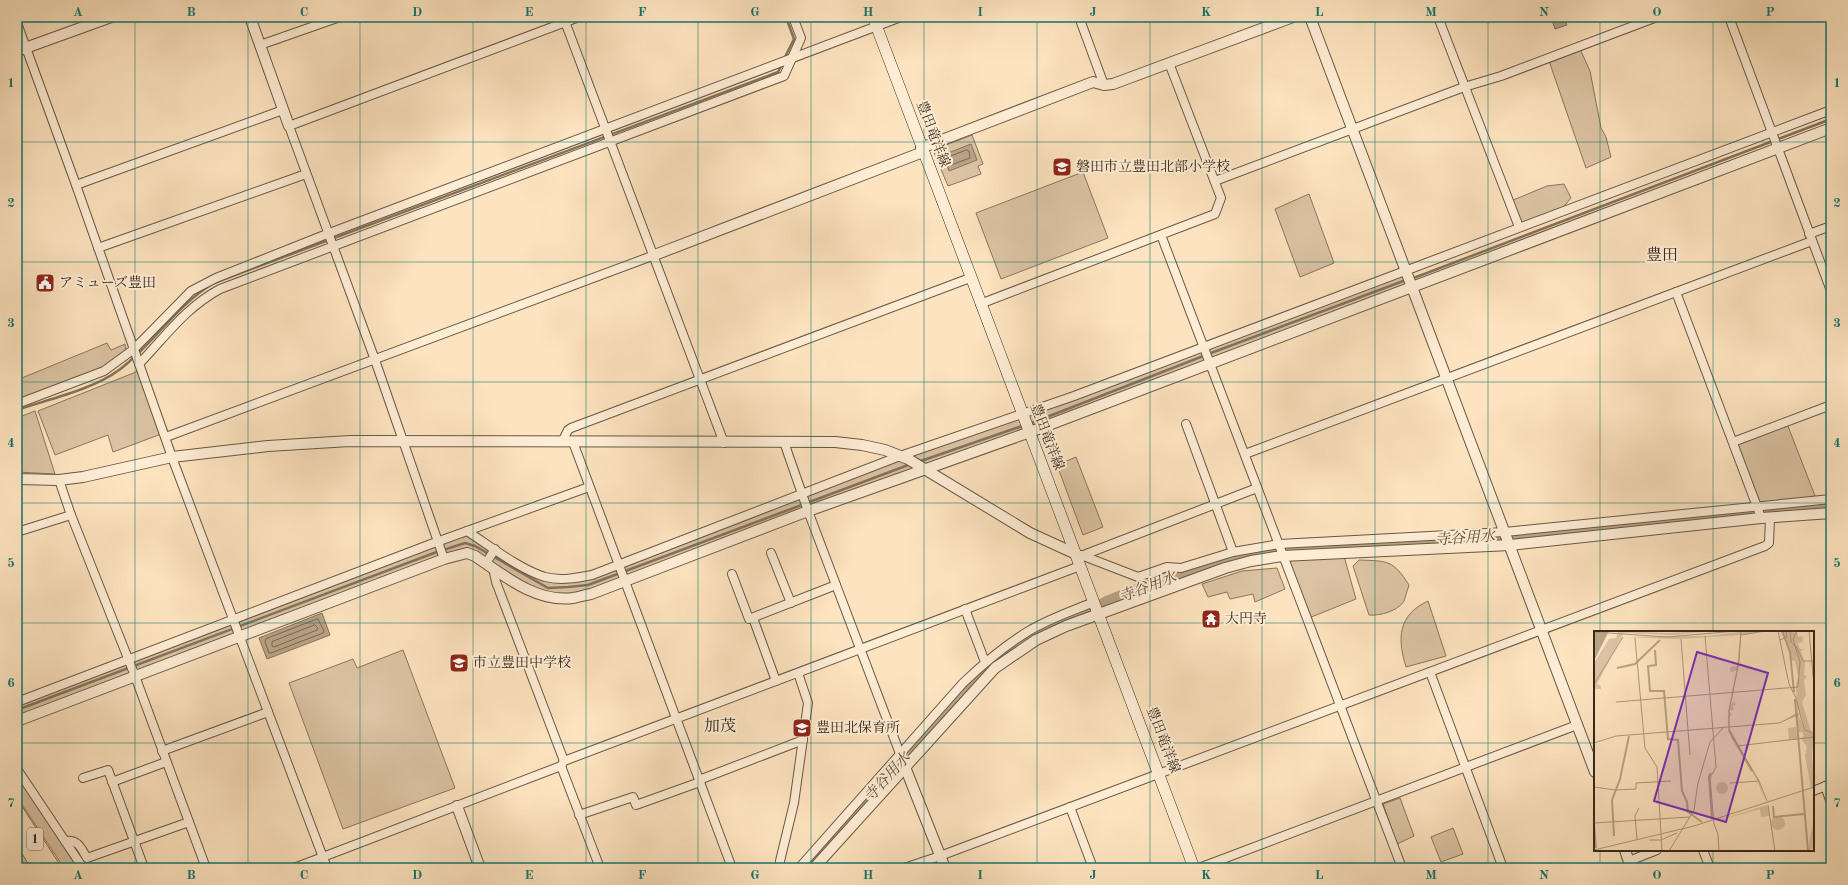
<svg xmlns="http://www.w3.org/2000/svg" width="1848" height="885" viewBox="0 0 1848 885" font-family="'Old Standard TT','Noto Serif JP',serif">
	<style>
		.green { fill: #dbc3a3; stroke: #88765e }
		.water { fill: #b9a387; stroke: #85725b }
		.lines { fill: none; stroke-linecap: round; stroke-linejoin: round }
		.shore { stroke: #786650; stroke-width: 1 }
		.stream { stroke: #85725b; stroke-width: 2.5 }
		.river { stroke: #b9a387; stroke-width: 16 }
		.minor-casing { stroke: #685743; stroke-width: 10 }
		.tertiary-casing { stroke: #685743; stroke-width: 12 }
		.secondary-casing { stroke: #36281a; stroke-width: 12 }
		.trunk-casing { stroke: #36281a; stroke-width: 14 }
		.minor { stroke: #feedd5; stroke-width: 8 }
		.tertiary { stroke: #feedd5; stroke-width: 10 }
		.secondary { stroke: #feedd5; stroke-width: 11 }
		.trunk { stroke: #fde3bf; stroke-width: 13 }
		.grid { fill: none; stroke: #0f766e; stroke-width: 1; stroke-opacity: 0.55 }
		.labels { text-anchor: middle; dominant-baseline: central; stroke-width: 4; stroke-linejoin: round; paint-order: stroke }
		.shield { fill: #feedd5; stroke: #726352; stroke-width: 1 }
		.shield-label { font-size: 13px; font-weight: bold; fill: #36281a }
		.street-label { font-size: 14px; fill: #36281a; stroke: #feedd5 }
		.poi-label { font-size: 14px; fill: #36281a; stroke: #feedd5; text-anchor: start }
		.water-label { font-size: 15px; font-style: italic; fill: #5d4d3b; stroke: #feedd5 }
		.quarter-label { font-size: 16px; fill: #36281a; stroke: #feedd5 }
		.inset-river { fill: none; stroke: #b9a387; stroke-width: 2 }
		.inset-road { fill: none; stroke: #ad987d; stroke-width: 1 }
		.view { fill: #7b2cbf; fill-opacity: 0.15; stroke: #7b2cbf; stroke-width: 2 }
		.inset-edge { fill: none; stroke: #36281a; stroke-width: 2 }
		.neatline { fill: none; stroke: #0f766e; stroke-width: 1.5 }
		.grid-label { font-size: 13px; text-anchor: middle; font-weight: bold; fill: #0f766e }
	</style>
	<rect width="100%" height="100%" fill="#fde3bf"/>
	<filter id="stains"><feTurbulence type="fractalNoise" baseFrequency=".005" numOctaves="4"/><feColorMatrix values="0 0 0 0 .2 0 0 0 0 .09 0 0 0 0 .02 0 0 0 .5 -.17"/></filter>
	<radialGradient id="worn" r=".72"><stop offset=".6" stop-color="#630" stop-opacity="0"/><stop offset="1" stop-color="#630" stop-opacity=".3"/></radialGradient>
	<g class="green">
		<path d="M1580,49L1590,71L1601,128L1606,137L1611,157L1586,168L1549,61Z"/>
		<path d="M972,135L983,164L978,166L981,174L948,186L933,150Z"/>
		<path d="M1083,172L1108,238L1001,279L976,213Z"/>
		<path d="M1564,184L1571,198L1560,211L1524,225L1516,220L1511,201L1547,186Z"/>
		<path d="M1309,194L1334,263L1300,277L1275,209Z"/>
		<path d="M1405,271L1412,287L572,598L532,591L466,553L17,721V703L467,531L532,571L563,579L592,575Z"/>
		<path d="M107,343L111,350L125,344L126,355L101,372L17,404V380Z"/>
		<path d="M141,370L164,433L113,452L108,435L55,455L38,411Z"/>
		<path d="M35,411L55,474L17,472V418Z"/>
		<path d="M1786,421L1817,501L1831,499V512L1510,545L1282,556L1156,592L1020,650L979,684L814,868H799L976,671L1020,637L1094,602L1228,556L1266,548L1762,507L1733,442Z"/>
		<path d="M1076,457L1103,527L1083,535L1057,465Z"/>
		<path d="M1344,556L1356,599L1309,618L1287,558Z"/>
		<path d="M1359,560C1388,561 1393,560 1409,585C1407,590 1406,596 1404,601C1398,611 1380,616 1369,615L1353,566Z"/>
		<path d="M1277,568L1285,589L1255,602L1253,594L1230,599L1227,592L1208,597L1202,584L1242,571Z"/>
		<path d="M1428,601L1446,656L1406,667C1397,638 1398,615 1428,601Z"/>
		<path d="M403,650L455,788L343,829L289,683L353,659L357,668Z"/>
		<path d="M17,769L83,868H64L17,797Z"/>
		<path d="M1400,798L1414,836L1397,844L1383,804Z"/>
		<path d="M1453,828L1463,854L1441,862L1431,837Z"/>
		<path d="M17,846L32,868H18L17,866Z"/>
	</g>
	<g class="water">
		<path d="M1551,17H1564L1567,25L1555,29Z"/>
		<path d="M971,144L977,160L949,171L943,155Z"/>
		<path d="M322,613L330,635L267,659L259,638Z"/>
	</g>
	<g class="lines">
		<g class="shore">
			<path d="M967,150L969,151L970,158L951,165L949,157Z"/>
			<path d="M318,619L324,631L323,633L271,653H269L265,642L266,639Z"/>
			<path d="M315,625L318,628L317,630L274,647L272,646V642Z"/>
		</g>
		<g class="stream">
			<path d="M784,59L794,39L786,17"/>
			<path d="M1411,279L1831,119"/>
			<path d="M17,410C49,399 92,390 119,370C154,344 176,305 214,283L778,72L782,64"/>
			<path d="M1029,424L1211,353L1406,280"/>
			<path d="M918,462L1025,425"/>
			<path d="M17,710L434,553L465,543L475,546L548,588L568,587L588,585L911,464"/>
		</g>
		<g class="river">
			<path d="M1107,604C1157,585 1207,562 1260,551L1496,537L1831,505"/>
			<path d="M807,868L987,667L1025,641L1057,623L1088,611"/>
		</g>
		<defs>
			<g id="minor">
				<path d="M1079,17L1104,85"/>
				<path d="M1438,17L1519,227"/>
				<path d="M1729,17L1831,291"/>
				<path d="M564,19L724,443"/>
				<path d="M17,23L76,185L173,460L327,868"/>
				<path d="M260,45L340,17"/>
				<path d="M1215,181L1464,87L1501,76L1657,17"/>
				<path d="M76,185L283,110"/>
				<path d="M1809,234L1831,226"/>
				<path d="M1161,235L1402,868"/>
				<path d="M98,248L306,174"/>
				<path d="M1676,292L1759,512"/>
				<path d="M980,304L1215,214L1221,198L1169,63"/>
				<path d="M139,364C166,336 185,308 220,289L784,76L801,38L793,17"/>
				<path d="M17,404L104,371L134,349L191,291L216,278L327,234L901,17"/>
				<path d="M1186,424L1233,552"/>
				<path d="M166,437L652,256"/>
				<path d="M562,442L568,430L571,428L970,278"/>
				<path d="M573,442L732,868"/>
				<path d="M784,442L808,511L905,767"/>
				<path d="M1733,442L1831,405"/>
				<path d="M1245,454L1812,241"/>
				<path d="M59,480L71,515L135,676L206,868"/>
				<path d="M467,531C490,546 519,569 545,577C561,581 577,578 592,575L900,456L1074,396L1831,110"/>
				<path d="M17,532L71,515"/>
				<path d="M771,553L791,603"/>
				<path d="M1081,555L1138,577L1167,567L1181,568L1233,552L1279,544L1505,532L1831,499"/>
				<path d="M1081,556L1257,488"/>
				<path d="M444,559L375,360L289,126L579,17"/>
				<path d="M486,563L495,549"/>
				<path d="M493,568L496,582L564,761"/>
				<path d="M732,574L749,619L836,585"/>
				<path d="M965,609L985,662"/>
				<path d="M753,618L776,681"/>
				<path d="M1430,672L1503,868"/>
				<path d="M17,702L431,544L589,487"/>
				<path d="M162,751L268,712"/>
				<path d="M561,766L600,868"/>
				<path d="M17,769L83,868"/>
				<path d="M83,778L108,770L144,868"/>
				<path d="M699,780L803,740"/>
				<path d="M112,782L166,762"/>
				<path d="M1825,786L1831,803"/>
				<path d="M1813,791L1831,784"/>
				<path d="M1070,807L1093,868"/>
				<path d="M579,815L633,797L636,805L700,782"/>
				<path d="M65,841C78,839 81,848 87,858L189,822"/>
				<path d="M1703,850L1710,868"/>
				<path d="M780,861L794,803L808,703L798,673"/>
				<path d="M1629,861L1657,850"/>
				<path d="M294,868L561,766L564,761L1080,566"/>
				<path d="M799,868L963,683C983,664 1003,647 1027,632C1048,619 1072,611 1094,602"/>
				<path d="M904,868L940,856L1765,546L1769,543L1770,518"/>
				<path d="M1199,868L1577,725"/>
			</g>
			<g id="tertiary">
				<path d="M250,17L289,126"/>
				<path d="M1310,17L1595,772"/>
				<path d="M17,51L111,17"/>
				<path d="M921,148L1093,82L1104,85L1113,84L1293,17"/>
				<path d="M652,256L923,152"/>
				<path d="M17,479L59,480L83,477L172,457L268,446L350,441L835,442L862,445L885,450L908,459L1030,533L1076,554"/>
				<path d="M17,721L444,559L467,553L475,556C503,575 536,603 573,598C579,597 585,595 591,594L808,511L1030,432L1831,128"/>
				<path d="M905,767L945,868"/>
				<path d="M457,806L480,868"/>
				<path d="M1625,850L1631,868"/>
				<path d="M814,868L995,668L1036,640L1066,626L1225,568L1251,561L1282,556L1510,545L1761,518L1831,513"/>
			</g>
			<path id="secondary" d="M873,17L1194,868"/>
			<g id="trunk">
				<path d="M17,811L54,868"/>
				<path d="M17,833L39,868"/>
			</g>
		</defs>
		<use href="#minor" class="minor-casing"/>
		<use href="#tertiary" class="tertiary-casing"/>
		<use href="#secondary" class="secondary-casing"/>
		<use href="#trunk" class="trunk-casing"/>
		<use href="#minor" class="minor"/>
		<use href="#tertiary" class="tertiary"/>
		<use href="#secondary" class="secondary"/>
		<use href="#trunk" class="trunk"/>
	</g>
	<path class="grid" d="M135,17V868M248,17V868M360,17V868M473,17V868M586,17V868M698,17V868M811,17V868M924,17V868M1037,17V868M1150,17V868M1262,17V868M1375,17V868M1488,17V868M1600,17V632M1713,17V632M17,142H1831M17,262H1831M17,382H1831M17,503H1831M17,623H1831M17,743H1595M1813,743H1831M1600,850V868M1713,850V868"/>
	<defs>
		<symbol id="school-square" viewBox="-11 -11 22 22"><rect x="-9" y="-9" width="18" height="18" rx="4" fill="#8f2418" stroke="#feedd5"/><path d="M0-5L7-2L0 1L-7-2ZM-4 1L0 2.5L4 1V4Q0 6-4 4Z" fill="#fff"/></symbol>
		<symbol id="civic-square" viewBox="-11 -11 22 22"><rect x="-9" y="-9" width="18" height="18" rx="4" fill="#8f2418" stroke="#feedd5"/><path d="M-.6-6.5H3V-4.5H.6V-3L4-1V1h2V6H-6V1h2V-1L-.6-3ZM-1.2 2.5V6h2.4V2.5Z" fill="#fff"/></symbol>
		<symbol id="temple-square" viewBox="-11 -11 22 22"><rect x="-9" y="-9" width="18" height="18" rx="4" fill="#8f2418" stroke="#feedd5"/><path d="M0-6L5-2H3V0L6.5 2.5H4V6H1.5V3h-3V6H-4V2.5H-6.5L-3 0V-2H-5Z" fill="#fff"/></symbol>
	</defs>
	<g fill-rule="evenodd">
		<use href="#school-square" x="1051" y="156" width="22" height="22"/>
		<use href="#civic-square" x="34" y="272" width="22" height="22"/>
		<use href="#temple-square" x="1200" y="608" width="22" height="22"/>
		<use href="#school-square" x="448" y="652" width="22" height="22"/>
		<use href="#school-square" x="791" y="717" width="22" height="22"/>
	</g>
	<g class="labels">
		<rect class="shield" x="27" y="828" width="16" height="22" rx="3"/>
		<g class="shield-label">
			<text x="35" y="839">1</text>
		</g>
		<g class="street-label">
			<text transform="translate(933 134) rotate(69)">豊田竜洋線</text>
			<text transform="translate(1047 437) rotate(69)">豊田竜洋線</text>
			<text transform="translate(1163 740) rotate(69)">豊田竜洋線</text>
		</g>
		<g class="poi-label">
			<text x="1076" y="167">磐田市立豊田北部小学校</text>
			<text x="59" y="283">アミューズ豊田</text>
			<text x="1225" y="619">大円寺</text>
			<text x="473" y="663">市立豊田中学校</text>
			<text x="816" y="728">豊田北保育所</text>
		</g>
		<g class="water-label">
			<text transform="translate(1465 539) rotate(-4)">寺谷用水</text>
			<text transform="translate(1148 588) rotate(-21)">寺谷用水</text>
			<text transform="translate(888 778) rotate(-48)">寺谷用水</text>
		</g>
		<g class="quarter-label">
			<text x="1662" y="256">豊田</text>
			<text x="720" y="727">加茂</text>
		</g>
	</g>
	<g transform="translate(1594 631)">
		<rect width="220" height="220" fill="#fde3bf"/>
		<path d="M24,0L72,2L116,0L81,4L30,2L3,53L7,55V58H0V32L15,8L22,7ZM152,0H171L147,4L145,31L136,75L140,70L142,74L139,75L140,79L135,80L138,83L135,87L136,103L165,150L171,170L163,149L137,107L134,96V81L142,40L136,41V36L143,35L146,4L85,8L29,6L114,5ZM203,0L204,6L208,5L209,11L204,12L206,18H210L207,20L211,32L210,44L213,45L210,50L212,64L208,71L216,98L220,101L212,100L204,76V84L211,99L220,104L218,124L220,156L217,157L211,125L213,116L207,107L210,105L208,101H204L202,85L192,88L203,81L202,53L204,46L201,30L196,29V21L188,1ZM202,96L203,108L195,109L194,97ZM122 157a6 6 0 1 1 12 0a6 6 0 1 1-12 0ZM173,174L176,185L167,186L166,178L120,191ZM177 192a7 7 0 1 1 14 0a7 7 0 1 1-14 0ZM220,189V217L214,220L216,206Z" fill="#dbc3a3"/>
		<path d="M0,0H15L0,30Z" fill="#b9a387"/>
		<path class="inset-river" d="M188,0L196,21L200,61M61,19L62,34L54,35L56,60H70L74,108L84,109L88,160L93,171L94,181L108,191M23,37L41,33L66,9M201,68L214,220M135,99L158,140M117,142L115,145L118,188M179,175L180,186L210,183M0,193L2,217M20,205L18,169L26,148L35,105"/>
		<path class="inset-road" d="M147,0L145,31L135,80V99L165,150L173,170M184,0L195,53L202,67L207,87L211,99L220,103M196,0L197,11L201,15L199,8L203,0M215,0L220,54M0,1L73,6L143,0M147,4L171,0M111,5L122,136L116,147L120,193L124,203L125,220M41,7L51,117L63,136L68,220M87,8L94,99M186,9L193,6L192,0M202,15L209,30H220M0,53L29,6M22,71L204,56L206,31L201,15M94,99L96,124M0,112L22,105L185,92L205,83M143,115L220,106M136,152L165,150M0,156L21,159L42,158V152L77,150M174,174L181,220M0,192L96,186M43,208L41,185L45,177M55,209H67L83,202M0,219L100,195L220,156M75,220L100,179L104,152L116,111L129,97"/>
		<path class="view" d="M103,21L174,42L132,191L60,170Z"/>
		<rect width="220" height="220" class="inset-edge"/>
	</g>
	<rect width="1848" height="885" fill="none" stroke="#fde3bf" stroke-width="44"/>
	<rect x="22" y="22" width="1804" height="841" class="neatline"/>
	<g class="grid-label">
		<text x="78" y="16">A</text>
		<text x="191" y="16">B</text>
		<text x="304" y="16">C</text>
		<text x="417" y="16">D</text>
		<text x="529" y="16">E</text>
		<text x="642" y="16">F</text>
		<text x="755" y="16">G</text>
		<text x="868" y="16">H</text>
		<text x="980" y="16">I</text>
		<text x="1093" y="16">J</text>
		<text x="1206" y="16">K</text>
		<text x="1319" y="16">L</text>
		<text x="1431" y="16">M</text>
		<text x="1544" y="16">N</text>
		<text x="1657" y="16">O</text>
		<text x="1770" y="16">P</text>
		<text x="11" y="87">1</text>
		<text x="1837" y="87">1</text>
		<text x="11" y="207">2</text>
		<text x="1837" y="207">2</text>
		<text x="11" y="327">3</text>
		<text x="1837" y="327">3</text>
		<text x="11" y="447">4</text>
		<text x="1837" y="447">4</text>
		<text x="11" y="567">5</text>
		<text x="1837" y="567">5</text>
		<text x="11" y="687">6</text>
		<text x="1837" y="687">6</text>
		<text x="11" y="807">7</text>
		<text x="1837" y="807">7</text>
		<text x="78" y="879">A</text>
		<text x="191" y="879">B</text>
		<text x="304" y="879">C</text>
		<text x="417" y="879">D</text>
		<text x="529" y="879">E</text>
		<text x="642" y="879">F</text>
		<text x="755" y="879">G</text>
		<text x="868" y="879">H</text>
		<text x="980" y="879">I</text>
		<text x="1093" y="879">J</text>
		<text x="1206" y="879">K</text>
		<text x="1319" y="879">L</text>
		<text x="1431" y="879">M</text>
		<text x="1544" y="879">N</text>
		<text x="1657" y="879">O</text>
		<text x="1770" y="879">P</text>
	</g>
	<rect width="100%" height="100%" filter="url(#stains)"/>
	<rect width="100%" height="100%" fill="url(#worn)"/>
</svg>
